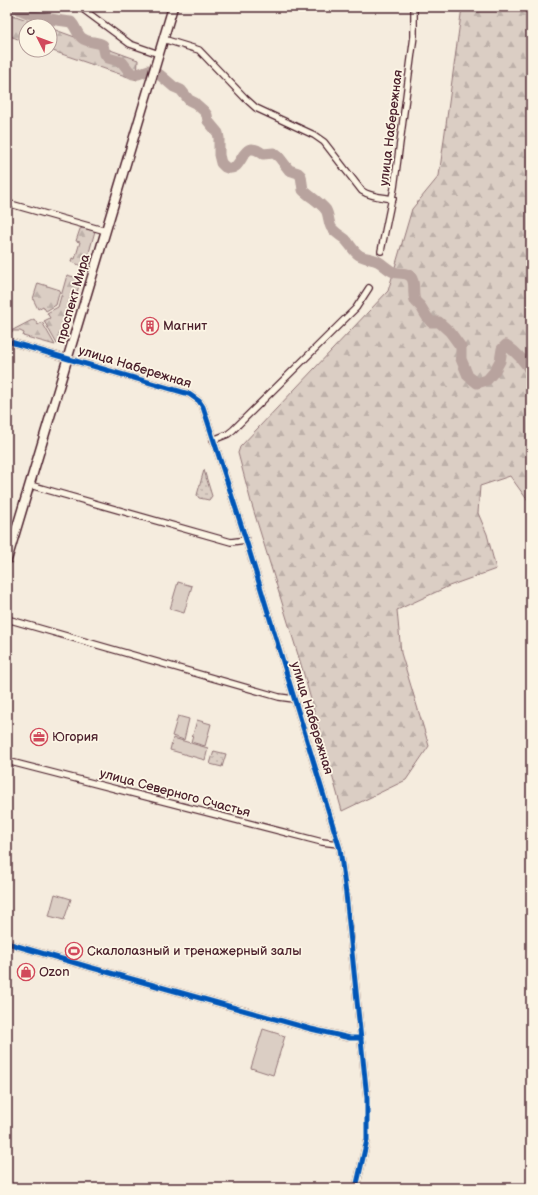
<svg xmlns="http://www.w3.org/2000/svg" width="538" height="1195" viewBox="0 0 538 1195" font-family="'Balsamiq Sans',sans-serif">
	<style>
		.forest { fill: url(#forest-firs); stroke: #927678 }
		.park { fill: url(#park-dots); stroke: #927678 }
		.pitch { fill: #dbcec4; stroke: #927678 }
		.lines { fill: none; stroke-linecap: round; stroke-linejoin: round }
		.river { stroke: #b8a39e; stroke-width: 11 }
		.minor-casing { stroke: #4a1f2b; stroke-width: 8 }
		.secondary-casing { stroke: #4a1f2b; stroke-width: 11 }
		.minor { stroke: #fcf5e5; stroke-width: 5.5 }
		.secondary { stroke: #fcf5e5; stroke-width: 8 }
		.cycleway-casing { stroke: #fcf5e5; stroke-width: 8 }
		.cycleway { stroke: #0057b8; stroke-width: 5 }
		.labels { text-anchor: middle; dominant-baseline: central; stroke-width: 3.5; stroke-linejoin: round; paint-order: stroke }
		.street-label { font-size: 13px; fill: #4a1f2b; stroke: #fcf5e5 }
		.poi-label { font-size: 13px; fill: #4a1f2b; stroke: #fcf5e5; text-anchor: start }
	</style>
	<defs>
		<pattern id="forest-firs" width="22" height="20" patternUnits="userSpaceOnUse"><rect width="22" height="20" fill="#dbcec4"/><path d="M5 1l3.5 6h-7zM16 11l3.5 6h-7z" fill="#bdb0a9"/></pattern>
		<pattern id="park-dots" width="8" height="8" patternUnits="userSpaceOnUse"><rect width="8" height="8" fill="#dbcec4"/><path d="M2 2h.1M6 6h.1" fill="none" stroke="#bdb0a9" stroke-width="1.8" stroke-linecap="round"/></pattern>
	</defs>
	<rect width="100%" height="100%" fill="#f5ecde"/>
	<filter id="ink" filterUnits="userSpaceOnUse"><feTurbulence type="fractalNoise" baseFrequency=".025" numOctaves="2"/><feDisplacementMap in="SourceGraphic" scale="8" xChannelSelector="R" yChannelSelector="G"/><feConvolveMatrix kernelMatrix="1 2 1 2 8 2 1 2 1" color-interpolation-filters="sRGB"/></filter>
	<g filter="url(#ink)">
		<g class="forest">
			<path d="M462,7H531V505L510,476L480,486L478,513L487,534L496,569L449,586L397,610L401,653L429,746L406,780L342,811L303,671L251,502L238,453L240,447L388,291L412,209L439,176Z"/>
			<path d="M7,13L44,26H26V42L7,35Z"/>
			<path d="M50,28L138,60L137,80L50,50Z"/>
			<path d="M83,228L95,231L85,267L71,262L72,258L75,259L80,242L76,241L80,229Z"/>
			<path d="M67,275L81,279L62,342L57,344L44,321L50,318L47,313L58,307Z"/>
			<path d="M38,283L60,290L56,305L46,311L43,306L38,309L33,299Z"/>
			<path d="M34,319L38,325L42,322L55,345L23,336L24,333L20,331H11Z"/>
		</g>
		<g class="park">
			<path d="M204,470L212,496L209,500L199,498L197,495Z"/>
			<path d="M214,751L226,754L222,767L210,764Z"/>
		</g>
		<g class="pitch">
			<path d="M178,582L192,586L184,613L170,609Z"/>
			<path d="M178,716L189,719L184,740L172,736Z"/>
			<path d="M197,720L211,724L205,746L191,742Z"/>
			<path d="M173,738L208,748L205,760L170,750Z"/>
			<path d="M55,894L71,899L64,920L49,916Z"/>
			<path d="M263,1029L285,1036L273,1075L251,1068Z"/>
		</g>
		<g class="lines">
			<path class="river" d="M15,7C32,17 53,20 71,22C76,27 77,34 82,38C88,43 96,41 103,45L105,54L108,58L122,62L129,71L133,74H138L149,70L160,75L174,87L181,90L189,100L195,103L204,111L207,115L208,121L218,133L219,138V155L221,163L225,167C244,176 240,135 263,154L274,153L279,157L289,170L298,173L301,176L303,190C310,197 319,201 326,210C329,215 328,221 331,227C334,232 340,235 345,239C350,244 353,251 359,255C365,259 373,258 379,262C384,265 388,270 394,272C400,275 406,271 411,277C416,283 412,292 415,300C416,303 419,304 421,307C425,313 426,317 431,322H439L450,332L461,347V359L468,376L477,383L487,380L494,372L500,361L502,349L506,345C516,352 525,361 531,373"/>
			<defs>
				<g id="minor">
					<path d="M80,7L130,44L159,54"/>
					<path d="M163,39L199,50L245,98L256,108L314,135L324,142L362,191C371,197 382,197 393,199"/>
					<path d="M7,203L106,231"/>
					<path d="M381,251L394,188L414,36V7"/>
					<path d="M7,341L189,394L199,401L203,407L246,540L340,849L346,894L367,1098V1140L356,1188"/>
					<path d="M213,440L228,434L233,430L356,308L369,288"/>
					<path d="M30,485L231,542L246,540"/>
					<path d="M7,619L279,697L294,699"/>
					<path d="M7,761L322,842L338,844"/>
					<path d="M7,943L89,967L311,1029L350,1038H361"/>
				</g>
				<path id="secondary" d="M7,560L173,7"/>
			</defs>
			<use href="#minor" class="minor-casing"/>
			<use href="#secondary" class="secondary-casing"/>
			<use href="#minor" class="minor"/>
			<use href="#secondary" class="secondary"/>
			<defs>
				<g id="cycleway">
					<path d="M7,341L189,394L199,401L203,407L246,540L340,849L346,894L367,1098V1140L356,1188"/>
					<path d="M7,943L89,967L311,1029L350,1038H361"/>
				</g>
			</defs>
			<use href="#cycleway" class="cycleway-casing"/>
			<use href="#cycleway" class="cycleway"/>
		</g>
	</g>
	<defs>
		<symbol id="building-ring" viewBox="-11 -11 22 22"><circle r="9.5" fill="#fcf5e5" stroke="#d1495b" stroke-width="1.5"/><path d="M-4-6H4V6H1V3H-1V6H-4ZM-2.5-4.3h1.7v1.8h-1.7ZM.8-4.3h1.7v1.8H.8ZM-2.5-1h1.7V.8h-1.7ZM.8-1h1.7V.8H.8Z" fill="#d1495b"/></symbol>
		<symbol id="office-ring" viewBox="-11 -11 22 22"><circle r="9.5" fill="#fcf5e5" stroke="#d1495b" stroke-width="1.5"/><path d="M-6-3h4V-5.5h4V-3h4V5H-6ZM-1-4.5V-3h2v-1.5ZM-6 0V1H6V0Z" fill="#d1495b"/></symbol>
		<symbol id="stadium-ring" viewBox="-11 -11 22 22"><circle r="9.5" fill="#fcf5e5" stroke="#d1495b" stroke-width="1.5"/><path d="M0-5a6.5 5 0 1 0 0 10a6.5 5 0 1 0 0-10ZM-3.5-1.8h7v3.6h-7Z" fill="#d1495b"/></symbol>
		<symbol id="shop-ring" viewBox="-11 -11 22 22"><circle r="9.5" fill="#fcf5e5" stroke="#d1495b" stroke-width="1.5"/><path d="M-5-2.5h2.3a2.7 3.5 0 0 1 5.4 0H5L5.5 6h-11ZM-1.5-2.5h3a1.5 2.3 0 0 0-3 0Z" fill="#d1495b"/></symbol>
	</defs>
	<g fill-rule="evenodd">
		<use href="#building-ring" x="140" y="316" width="20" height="20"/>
		<use href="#office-ring" x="29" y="727" width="20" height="20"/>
		<use href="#stadium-ring" x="64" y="941" width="20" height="20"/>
		<use href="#shop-ring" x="16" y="962" width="20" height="20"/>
	</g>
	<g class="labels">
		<g class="street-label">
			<text transform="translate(391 128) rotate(-83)">улица Набережная</text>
			<text transform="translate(73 299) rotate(-74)">проспект Мира</text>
			<text transform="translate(135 367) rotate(17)">улица Набережная</text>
			<text transform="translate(312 718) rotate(73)">улица Набережная</text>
			<text transform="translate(175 793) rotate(15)">улица Северного Счастья</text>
		</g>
		<g class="poi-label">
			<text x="163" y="326">Магнит</text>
			<text x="52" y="737">Югория</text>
			<text x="87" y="951">Скалолазный и тренажерный залы</text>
			<text x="39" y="972">Ozon</text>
		</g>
	</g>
	<rect width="538" height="1195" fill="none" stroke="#fcf5e5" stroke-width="24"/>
	<rect x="12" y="12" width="514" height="1171" fill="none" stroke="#4a1f2b" stroke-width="1.5" filter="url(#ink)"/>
	<g transform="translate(38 38) rotate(312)"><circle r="19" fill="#fcf5e5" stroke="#b59f9b"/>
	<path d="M0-3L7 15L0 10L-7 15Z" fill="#d1495b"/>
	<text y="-6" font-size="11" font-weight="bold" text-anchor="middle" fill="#4a1f2b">С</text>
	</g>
</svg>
